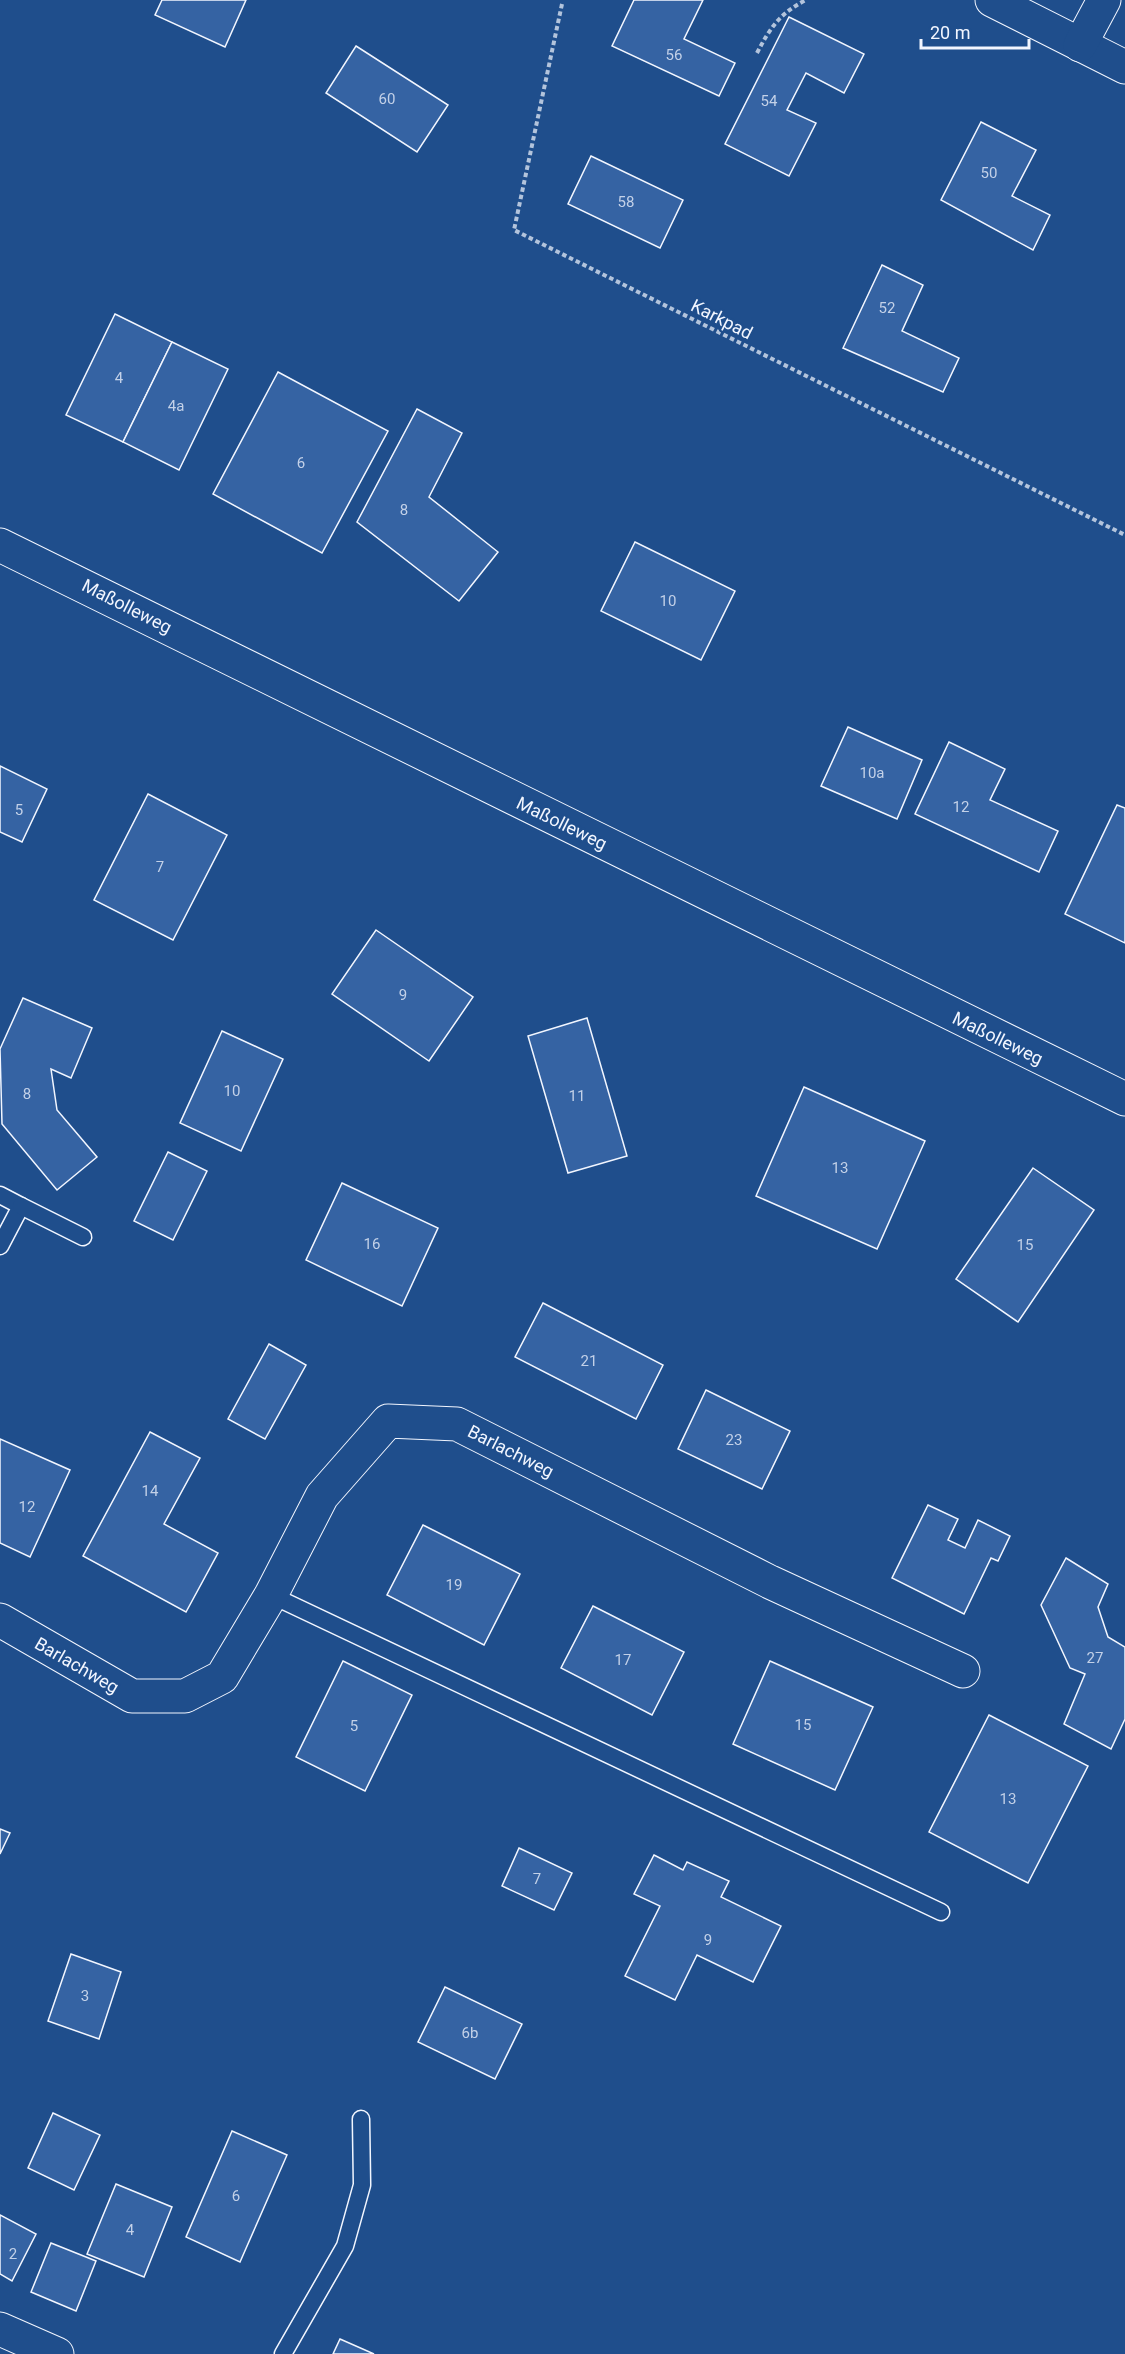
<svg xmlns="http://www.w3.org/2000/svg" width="1125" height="2354" viewBox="0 0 1125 2354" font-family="Roboto,sans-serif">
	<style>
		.building { fill: #3563a3; stroke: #f2f6ff; stroke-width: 1.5 }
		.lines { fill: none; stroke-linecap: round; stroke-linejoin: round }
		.service-casing { stroke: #f2f6ff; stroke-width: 19 }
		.minor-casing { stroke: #f2f6ff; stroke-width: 35 }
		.path { stroke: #b3c4dc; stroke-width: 4; stroke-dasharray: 4.5 3; stroke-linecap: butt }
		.service { stroke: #1f4e8c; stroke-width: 16 }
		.minor { stroke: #1f4e8c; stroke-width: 33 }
		.labels { text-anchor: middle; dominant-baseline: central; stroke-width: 4.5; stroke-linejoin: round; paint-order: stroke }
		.number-label { font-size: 15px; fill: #c3d1e8 }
		.street-label { font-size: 18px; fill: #f2f6ff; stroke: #1f4e8c }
	</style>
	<rect width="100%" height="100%" fill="#1f4e8c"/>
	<g class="building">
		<path d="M162,0H246L225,47L155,15Z"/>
		<path d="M634,0H703L684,39L735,63L719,96L612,46Z"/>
		<path d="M789,17L864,54L844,93L806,73L787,110L816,123L789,176L725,144Z"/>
		<path d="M356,46L448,105L417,152L326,93Z"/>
		<path d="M981,122L1036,150L1012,196L1050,215L1033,250L941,200Z"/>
		<path d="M591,156L683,200L660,248L568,204Z"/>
		<path d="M882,265L923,285L902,331L959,358L943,392L843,348Z"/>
		<path d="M115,314L172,342L123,442L66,415Z"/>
		<path d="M172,342L228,369L179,470L123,442Z"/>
		<path d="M278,372L388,431L322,553L213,494Z"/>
		<path d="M417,409L462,433L429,497L498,552L459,601L357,522Z"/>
		<path d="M635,542L735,591L701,660L601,611Z"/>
		<path d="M848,727L922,760L897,819L821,786Z"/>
		<path d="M949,742L1005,769L990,800L1058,831L1039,872L915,814Z"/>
		<path d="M0,766L47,789L22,842L0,832Z"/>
		<path d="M148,794L227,835L173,940L94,900Z"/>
		<path d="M1117,805L1125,808V943L1065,914Z"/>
		<path d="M376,930L473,997L429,1061L332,994Z"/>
		<path d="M23,998L92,1028L71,1078L51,1069L57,1110L97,1157L57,1190L2,1124L0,1049Z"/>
		<path d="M587,1018L627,1156L568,1173L528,1036Z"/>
		<path d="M222,1031L283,1059L241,1151L180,1123Z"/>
		<path d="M804,1087L925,1141L877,1249L756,1196Z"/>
		<path d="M168,1152L207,1171L173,1240L134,1221Z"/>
		<path d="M1033,1168L1094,1210L1018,1322L956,1279Z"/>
		<path d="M342,1183L438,1228L402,1306L306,1260Z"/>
		<path d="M543,1303L663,1365L636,1419L515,1357Z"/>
		<path d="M269,1344L306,1365L265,1439L228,1419Z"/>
		<path d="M706,1390L790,1431L762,1489L678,1449Z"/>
		<path d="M150,1432L200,1458L164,1524L218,1553L186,1612L83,1556Z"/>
		<path d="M0,1439L70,1470L30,1557L0,1543Z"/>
		<path d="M928,1505L958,1519L948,1540L965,1548L978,1520L1010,1536L998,1561L991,1558L964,1614L892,1578Z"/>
		<path d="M423,1525L520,1574L484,1645L387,1595Z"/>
		<path d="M1066,1558L1108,1584L1098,1607L1108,1637L1125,1647V1719L1111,1749L1064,1724L1085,1674L1070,1668L1041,1605Z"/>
		<path d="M593,1606L684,1652L652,1715L561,1668Z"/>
		<path d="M343,1661L412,1695L365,1791L296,1757Z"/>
		<path d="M770,1661L873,1707L835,1790L733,1744Z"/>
		<path d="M989,1715L1088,1766L1028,1883L929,1832Z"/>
		<path d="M0,1829L10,1833L0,1854Z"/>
		<path d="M519,1848L572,1873L554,1910L502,1886Z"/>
		<path d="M654,1855L683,1870L687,1862L729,1881L721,1897L781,1926L753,1982L697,1955L675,2000L625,1976L660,1906L634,1894Z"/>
		<path d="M71,1954L121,1972L99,2039L48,2021Z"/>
		<path d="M445,1987L522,2024L495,2079L418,2042Z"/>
		<path d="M53,2113L100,2135L74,2190L28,2168Z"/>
		<path d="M232,2131L287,2155L240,2262L186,2237Z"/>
		<path d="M116,2184L172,2207L144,2277L87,2254Z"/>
		<path d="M0,2215L36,2234L12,2281L0,2274Z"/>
		<path d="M51,2243L96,2261L76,2311L31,2292Z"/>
		<path d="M340,2339L374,2354H333Z"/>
	</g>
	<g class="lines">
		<defs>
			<g id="service">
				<path d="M0,1195L21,1206L0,1246"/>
				<path d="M21,1206L83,1237"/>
				<path d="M271,1595L941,1912"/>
				<path d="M283,2354L345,2246L362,2185L361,2119"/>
			</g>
			<g id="minor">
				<path d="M992,0L1125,67"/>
				<path d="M1080,45L1104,0"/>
				<path d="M0,545L1125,1099"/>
				<path d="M0,1620L132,1696H185L222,1677L271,1595L322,1496L388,1421L457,1424L770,1582L963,1671"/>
				<path d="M0,2329L57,2354"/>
			</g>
		</defs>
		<use href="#service" class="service-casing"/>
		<use href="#minor" class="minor-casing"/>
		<g class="path">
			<path d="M562,4L514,230L1125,535"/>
			<path d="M757,53C770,28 780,13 806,0"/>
		</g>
		<use href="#service" class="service"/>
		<use href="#minor" class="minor"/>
	</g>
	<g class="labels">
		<g class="number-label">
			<text x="674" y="55">56</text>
			<text x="387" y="99">60</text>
			<text x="769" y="101">54</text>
			<text x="989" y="173">50</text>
			<text x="626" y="202">58</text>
			<text x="887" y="308">52</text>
			<text x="119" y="378">4</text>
			<text x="176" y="406">4a</text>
			<text x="301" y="463">6</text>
			<text x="404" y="510">8</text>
			<text x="668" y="601">10</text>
			<text x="872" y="773">10a</text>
			<text x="961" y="807">12</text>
			<text x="19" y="810">5</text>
			<text x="160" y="867">7</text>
			<text x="403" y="995">9</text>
			<text x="232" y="1091">10</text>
			<text x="27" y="1094">8</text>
			<text x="577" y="1096">11</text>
			<text x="840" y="1168">13</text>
			<text x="372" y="1244">16</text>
			<text x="1025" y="1245">15</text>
			<text x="589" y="1361">21</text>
			<text x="734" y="1440">23</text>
			<text x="150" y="1491">14</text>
			<text x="27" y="1507">12</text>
			<text x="454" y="1585">19</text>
			<text x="1095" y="1658">27</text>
			<text x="623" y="1660">17</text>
			<text x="803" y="1725">15</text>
			<text x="354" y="1726">5</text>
			<text x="1008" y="1799">13</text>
			<text x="537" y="1879">7</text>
			<text x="708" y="1940">9</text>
			<text x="85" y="1996">3</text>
			<text x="470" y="2033">6b</text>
			<text x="236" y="2196">6</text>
			<text x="130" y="2230">4</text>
			<text x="13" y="2254">2</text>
		</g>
		<g class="street-label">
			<text transform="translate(722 319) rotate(27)">Karkpad</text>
			<text transform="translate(127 606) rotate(27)">Maßolleweg</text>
			<text transform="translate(562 823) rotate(26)">Maßolleweg</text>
			<text transform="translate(998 1038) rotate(26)">Maßolleweg</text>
			<text transform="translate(511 1451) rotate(27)">Barlachweg</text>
			<text transform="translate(77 1665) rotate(30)">Barlachweg</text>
		</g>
	</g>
	<path d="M921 39v9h108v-9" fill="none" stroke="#f2f6ff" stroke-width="3"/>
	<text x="930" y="39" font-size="18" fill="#f2f6ff" stroke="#1f4e8c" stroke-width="4.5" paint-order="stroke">20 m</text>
</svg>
